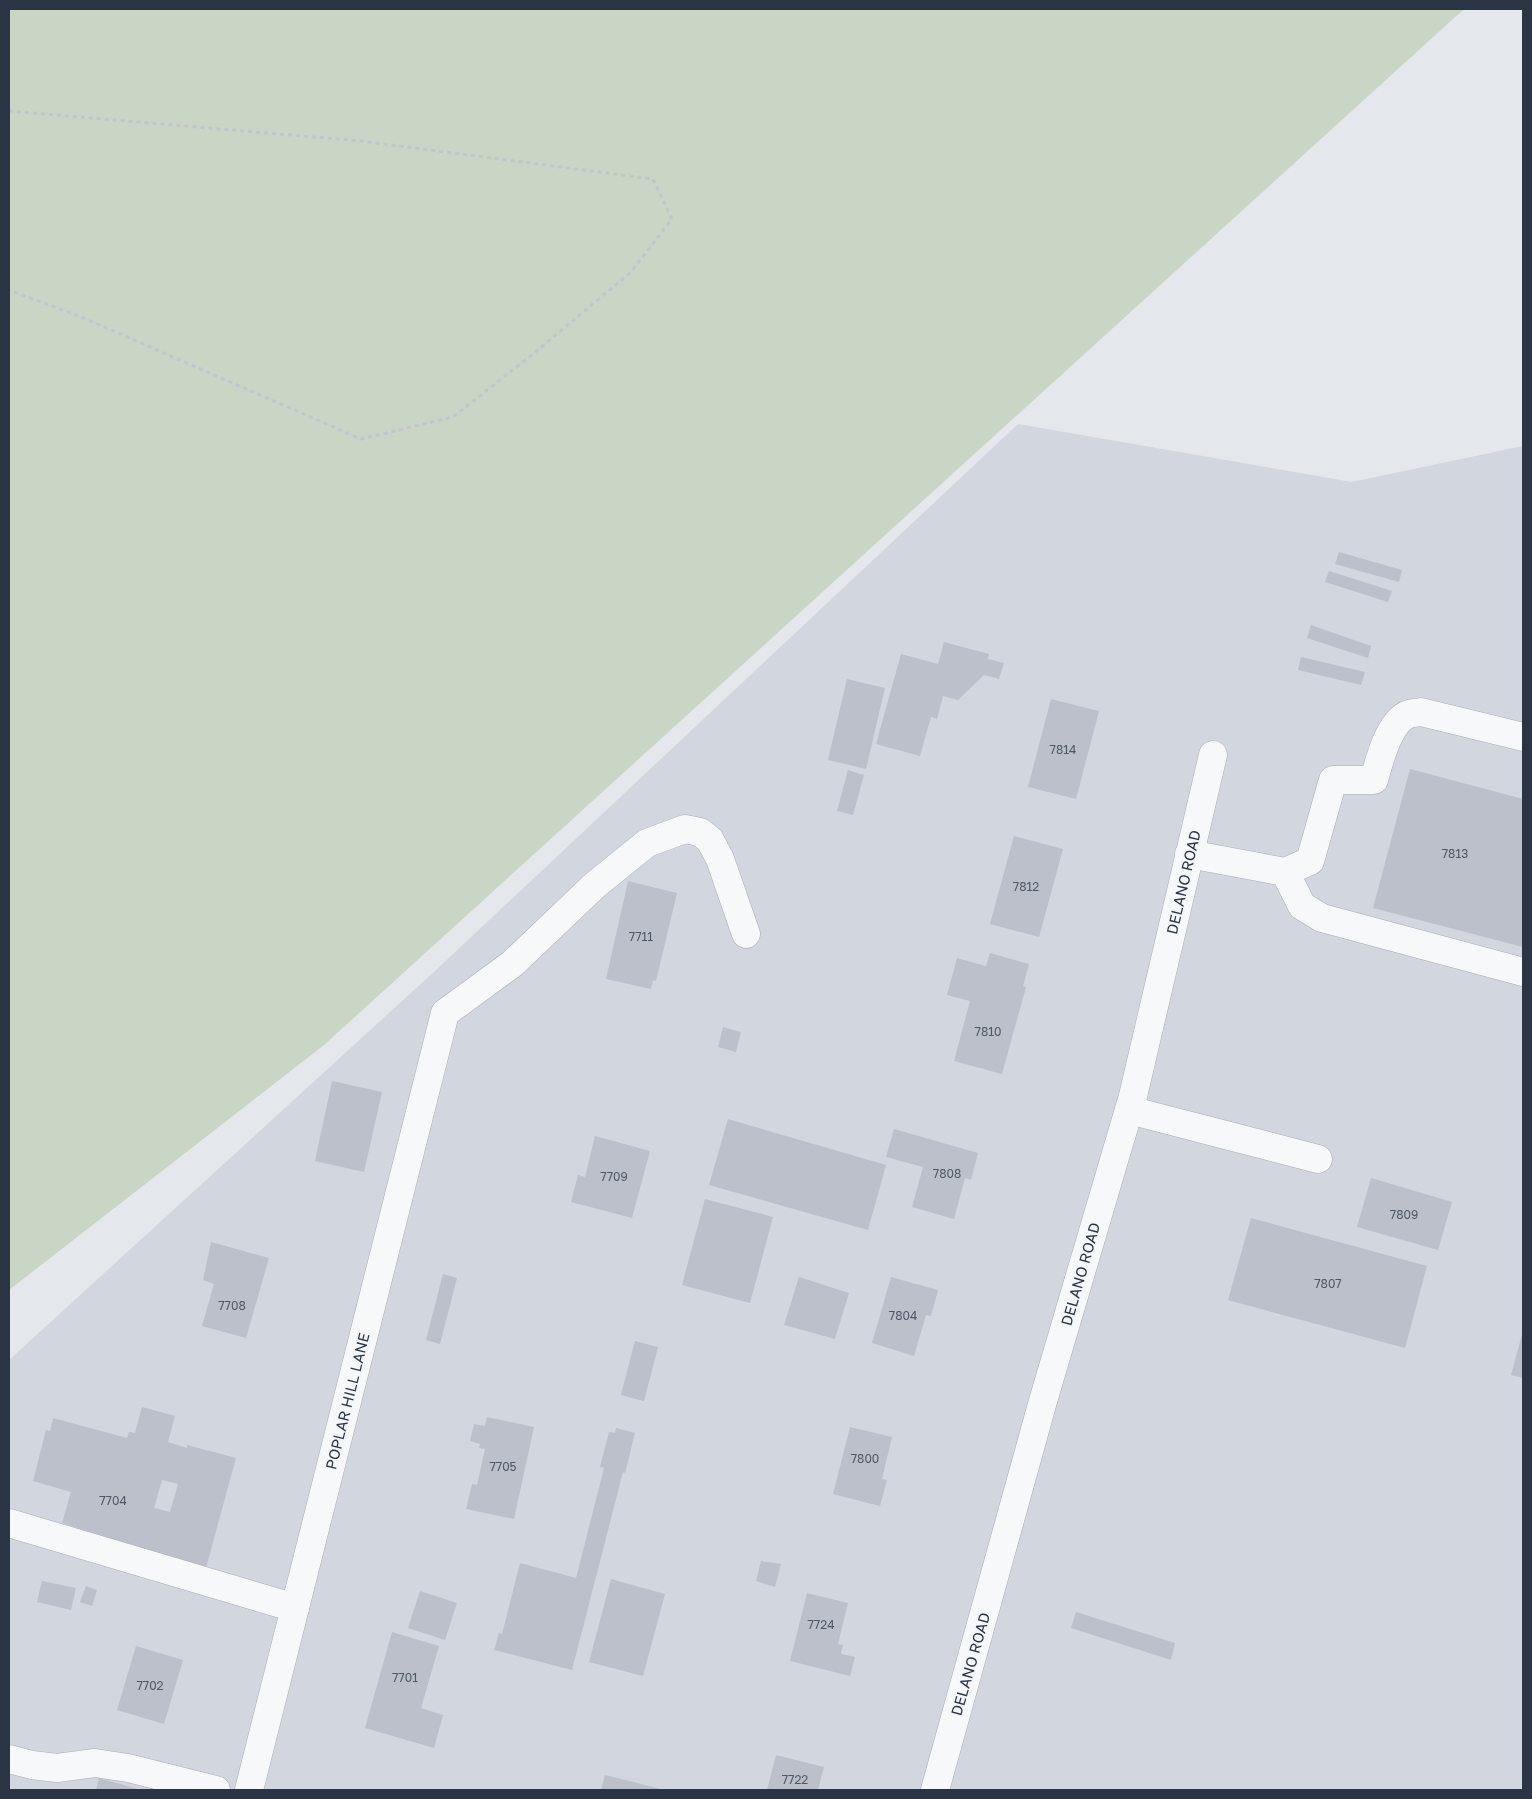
<svg xmlns="http://www.w3.org/2000/svg" width="1532" height="1799" viewBox="0 0 1532 1799" font-family="'Golos Text',sans-serif">
	<style>
		.built { fill: #d2d6de }
		.green { fill: #c9d6c5 }
		.building { fill: #bbc0ca; fill-rule: evenodd }
		.lines { fill: none; stroke-linecap: round; stroke-linejoin: round }
		.minor-casing { stroke: #a9aeb7; stroke-width: 29 }
		.path { stroke: #c2c5cb; stroke-width: 3; stroke-dasharray: 4 4; stroke-linecap: butt }
		.minor { stroke: #f7f8fa; stroke-width: 28 }
		.labels { text-anchor: middle; dominant-baseline: central; stroke-width: 4; stroke-linejoin: round; paint-order: stroke }
		.number-label { font-size: 12px; fill: #4f5766 }
		.street-label { font-size: 15px; fill: #2b3445; stroke: #f4f6f9 }
	</style>
	<rect width="100%" height="100%" fill="#e4e7ec"/>
	<path class="built" d="M1018,424L1352,482L1523,446V1790H9V1360L436,970Z"/>
	<path class="green" d="M9,9H1464L324,1045L9,1290Z"/>
	<g class="building">
		<path d="M1339,552L1402,570L1399,582L1335,564Z"/>
		<path d="M1329,571L1392,591L1388,602L1325,582Z"/>
		<path d="M1311,625L1371,646L1368,658L1307,638Z"/>
		<path d="M944,642L989,654L988,659L1004,663L999,679L984,675L958,700L943,696L937,719L931,717L920,756L876,744L901,654L938,664Z"/>
		<path d="M1301,657L1365,672L1361,685L1298,670Z"/>
		<path d="M847,679L885,688L866,769L828,760Z"/>
		<path d="M1051,699L1099,711L1076,799L1028,787Z"/>
		<path d="M1410,769L1523,799V947L1373,908Z"/>
		<path d="M848,770L864,775L853,815L837,811Z"/>
		<path d="M1014,836L1063,849L1039,937L990,924Z"/>
		<path d="M628,881L677,893L656,981L653,980L651,989L606,979Z"/>
		<path d="M990,953L1029,964L1023,986L1026,987L1002,1074L954,1061L970,1001L947,995L957,958L986,966Z"/>
		<path d="M723,1027L741,1032L736,1052L718,1047Z"/>
		<path d="M332,1081L382,1092L364,1172L315,1161Z"/>
		<path d="M728,1119L886,1165L868,1230L709,1185Z"/>
		<path d="M894,1129L978,1153L971,1180L965,1178L954,1219L912,1207L923,1167L886,1157Z"/>
		<path d="M595,1136L650,1151L632,1218L571,1202L578,1175L585,1177Z"/>
		<path d="M1371,1178L1452,1202L1438,1250L1357,1227Z"/>
		<path d="M705,1199L773,1217L750,1303L682,1285Z"/>
		<path d="M1251,1218L1427,1266L1405,1348L1228,1300Z"/>
		<path d="M211,1242L269,1258L246,1338L202,1326L214,1284L203,1280Z"/>
		<path d="M443,1274L457,1278L440,1344L426,1340Z"/>
		<path d="M799,1277L849,1293L835,1339L784,1325Z"/>
		<path d="M891,1277L938,1290L931,1316L926,1315L914,1356L872,1343Z"/>
		<path d="M1523,1331V1378L1511,1375Z"/>
		<path d="M635,1341L658,1347L644,1401L621,1395Z"/>
		<path d="M142,1407L175,1416L168,1442L187,1448V1445L236,1458L204,1575L78,1541L81,1529L62,1523L71,1492L33,1481L46,1430L50,1431L53,1418L127,1438L129,1432L135,1433ZM162,1480L178,1484L170,1512L154,1508Z"/>
		<path d="M487,1417L534,1427L514,1519L466,1509L472,1484L477,1485L485,1449L479,1448L480,1444L470,1441L474,1424L485,1426Z"/>
		<path d="M850,1427L892,1437L882,1479L887,1480L880,1506L833,1494Z"/>
		<path d="M616,1428L635,1433L625,1473L623,1472L572,1670L494,1650L499,1633L502,1634L520,1563L576,1578L604,1468L600,1467L609,1432L615,1433Z"/>
		<path d="M761,1561L781,1564L775,1587L756,1581Z"/>
		<path d="M611,1579L665,1594L643,1676L589,1662Z"/>
		<path d="M42,1581L76,1588L71,1610L37,1602Z"/>
		<path d="M86,1586L97,1590L92,1606L80,1602Z"/>
		<path d="M420,1591L457,1603L445,1640L408,1628Z"/>
		<path d="M807,1593L848,1603L838,1644L843,1645L841,1654L855,1657L850,1676L790,1661Z"/>
		<path d="M1076,1612L1175,1643L1171,1660L1071,1628Z"/>
		<path d="M392,1632L439,1646L421,1708L443,1715L434,1748L365,1728Z"/>
		<path d="M136,1646L183,1660L164,1724L117,1710Z"/>
		<path d="M776,1755L824,1767L818,1790H767Z"/>
		<path d="M605,1775L665,1790H601Z"/>
		<path d="M99,1778L141,1790H96Z"/>
	</g>
	<g class="lines">
		<defs>
			<g id="minor">
				<path d="M1189,854L1285,872L1310,861L1333,780H1374C1379,761 1389,721 1409,714C1412,713 1417,713 1421,712L1523,737"/>
				<path d="M1285,872L1302,906L1322,918L1523,972"/>
				<path d="M1129,1110L1318,1159"/>
				<path d="M9,1523L295,1608"/>
				<path d="M9,1759L32,1765L57,1768L95,1763L128,1768L216,1790"/>
				<path d="M249,1790L445,1013L512,964L595,885L647,843L685,829L700,832L710,840L720,859L746,934"/>
				<path d="M935,1790L1043,1401L1133,1096L1213,755"/>
			</g>
		</defs>
		<use href="#minor" class="minor-casing"/>
		<path class="path" d="M9,111L361,141L653,179L672,219L631,272L533,354L453,417L361,439L79,316L9,290"/>
		<use href="#minor" class="minor"/>
	</g>
	<g class="labels">
		<g class="number-label">
			<text x="1063" y="749">7814</text>
			<text x="1455" y="853">7813</text>
			<text x="1026" y="886">7812</text>
			<text x="641" y="936">7711</text>
			<text x="988" y="1031">7810</text>
			<text x="947" y="1173">7808</text>
			<text x="614" y="1176">7709</text>
			<text x="1404" y="1214">7809</text>
			<text x="1328" y="1283">7807</text>
			<text x="232" y="1305">7708</text>
			<text x="903" y="1315">7804</text>
			<text x="865" y="1458">7800</text>
			<text x="503" y="1466">7705</text>
			<text x="113" y="1500">7704</text>
			<text x="821" y="1624">7724</text>
			<text x="405" y="1677">7701</text>
			<text x="150" y="1685">7702</text>
			<text x="795" y="1779">7722</text>
		</g>
		<g class="street-label">
			<text transform="translate(1183 882) rotate(-77)">DELANO ROAD</text>
			<text transform="translate(1080 1274) rotate(-74)">DELANO ROAD</text>
			<text transform="translate(347 1401) rotate(-76)">POPLAR HILL LANE</text>
			<text transform="translate(970 1664) rotate(-74)">DELANO ROAD</text>
		</g>
	</g>
	<rect width="1532" height="1799" fill="none" stroke="#2b3445" stroke-width="20"/>
</svg>
